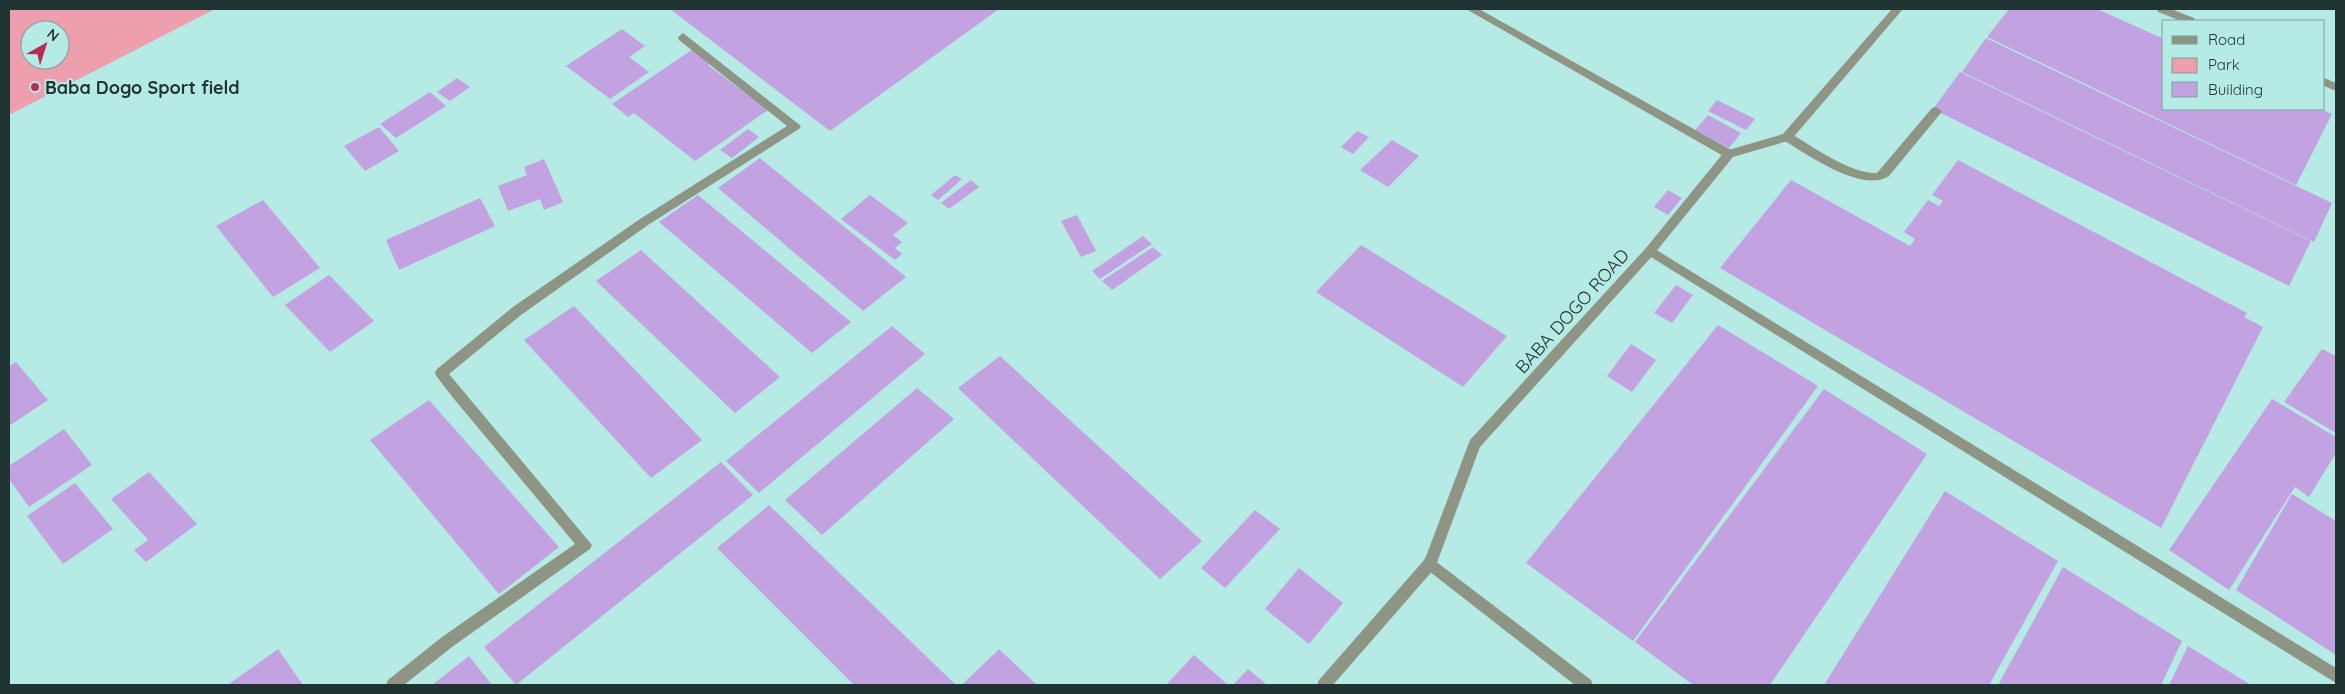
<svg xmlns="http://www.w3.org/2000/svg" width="2345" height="694" viewBox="0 0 2345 694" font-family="Quicksand,sans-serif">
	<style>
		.green { fill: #ed9fad; fill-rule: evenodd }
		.building { fill: #c3a2e1 }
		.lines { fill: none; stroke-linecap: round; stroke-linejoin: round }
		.lane { fill: #8e9585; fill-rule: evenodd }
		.street { fill: #8e9585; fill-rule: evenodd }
		.poi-dot { fill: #b92a56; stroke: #b6ebe5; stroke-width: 2 }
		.labels { text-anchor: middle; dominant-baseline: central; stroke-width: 4; stroke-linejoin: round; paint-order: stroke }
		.poi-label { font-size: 18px; font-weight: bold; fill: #203533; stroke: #b6ebe5; text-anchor: start }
		.street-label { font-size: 18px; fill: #203533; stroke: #b6ebe5 }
	</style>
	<rect width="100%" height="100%" fill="#b6ebe5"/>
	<path class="green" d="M9,9H215L9,115ZM30,30H60V60H30Z"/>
	<g class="building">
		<path d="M670,9H999L830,131Z"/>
		<path d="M2009,9H2097L2164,39V109H2320L2332,114L2296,185L1987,37Z"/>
		<path d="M622,29L645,46L629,57L649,72L610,99L566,66Z"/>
		<path d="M1986,38L2332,203L2314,242L1962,72Z"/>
		<path d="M696,47L715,61L708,65L768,110L695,161L634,113L628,117L612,104Z"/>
		<path d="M1960,72L2311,241L2289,286L1933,109Z"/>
		<path d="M457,78L470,87L450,101L437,92Z"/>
		<path d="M430,92L446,106L396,138L380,124Z"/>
		<path d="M1717,100L1755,119L1746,130L1708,111Z"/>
		<path d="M1708,115L1741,133L1729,148L1695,130Z"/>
		<path d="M379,127L399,151L365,171L344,146Z"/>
		<path d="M748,129L759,137L732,158L720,150Z"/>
		<path d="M1357,131L1369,137L1353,154L1341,147Z"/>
		<path d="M1392,140L1419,156L1388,187L1360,170Z"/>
		<path d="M760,158L906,277L863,311L718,188Z"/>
		<path d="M544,159L563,202L544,210L540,199L508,211L498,186L527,175L524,167Z"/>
		<path d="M1958,160L2247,313L2244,317L2263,327L2161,528L1720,268L1791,180L1910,246L1915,239L1904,232L1928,200L1939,206L1943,201L1932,195Z"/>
		<path d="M955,175L962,179L938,200L931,195Z"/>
		<path d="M971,180L979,187L949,209L941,203Z"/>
		<path d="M1668,190L1682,198L1668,215L1654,207Z"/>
		<path d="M698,195L851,322L812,353L659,222Z"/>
		<path d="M870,195L908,223L893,235L902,242L895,248L902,254L895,260L841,219Z"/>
		<path d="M480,198L495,226L399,270L386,240Z"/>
		<path d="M263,200L320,268L273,297L216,226Z"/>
		<path d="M1077,215L1096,251L1081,257L1061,221Z"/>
		<path d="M1143,236L1152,244L1100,279L1092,271Z"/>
		<path d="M1361,245L1507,336L1463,387L1316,292Z"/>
		<path d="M1153,247L1162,255L1112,290L1102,281Z"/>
		<path d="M641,250L780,377L735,413L596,281Z"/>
		<path d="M329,275L374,321L330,352L285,305Z"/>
		<path d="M1676,285L1693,295L1672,323L1654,313Z"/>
		<path d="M574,306L702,440L651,478L524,340Z"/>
		<path d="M1718,325L1818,386L1633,641L1526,563Z"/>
		<path d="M892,326L925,354L759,493L726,461Z"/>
		<path d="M1631,344L1656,360L1632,392L1607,376Z"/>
		<path d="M2322,349L2336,356V433L2284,402Z"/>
		<path d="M1000,356L1202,541L1160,579L958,388Z"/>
		<path d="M16,362L48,400L9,426V366Z"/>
		<path d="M917,388L954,419L822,535L785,500Z"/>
		<path d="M1824,389L1927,454L1770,685H1693L1635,642Z"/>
		<path d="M2272,399L2336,437V453L2309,497L2295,487L2229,590L2169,550Z"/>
		<path d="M429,400L559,547L499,594L370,440Z"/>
		<path d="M64,429L92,465L29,507L9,479V466Z"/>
		<path d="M721,462L753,495L516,685L484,647Z"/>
		<path d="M149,472L197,524L146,562L134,550L148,540L111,499Z"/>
		<path d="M75,483L113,529L63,564L27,516Z"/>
		<path d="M1945,491L2058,561L1989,685H1824Z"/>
		<path d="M2292,494L2336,521V655L2236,590Z"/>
		<path d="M769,505L956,685H854L717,548Z"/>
		<path d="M1255,510L1280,529L1225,588L1201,568Z"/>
		<path d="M2063,567L2182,641L2161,685H1998Z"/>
		<path d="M1299,568L1343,603L1309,644L1265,609Z"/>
		<path d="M2188,646L2251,685H2169Z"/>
		<path d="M278,649L303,685H230L229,684Z"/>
		<path d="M999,649L1037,685H962Z"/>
		<path d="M1194,655L1228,685H1166Z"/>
		<path d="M469,656L492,685H432Z"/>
		<path d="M1248,669L1266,684L1233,685Z"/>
	</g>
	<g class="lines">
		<g class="lane">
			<path d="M1466,9H1479L1733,151L1735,154L1729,158L1725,157Z"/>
			<path d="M1936,107L1942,111L1940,114L1889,176C1862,194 1807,154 1783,140L1781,137L1787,133L1791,134C1814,147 1850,174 1877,173L1932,108Z"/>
			<path d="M1650,246L2336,668V683L1646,254L1644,251L1646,248Z"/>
			<path d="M1430,557L1591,680L1593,685H1575L1425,568L1423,563L1425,558Z"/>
		</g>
		<g class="street">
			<path d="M1892,9H1903L1791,140L1733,157L1654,254L1480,447L1435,568L1333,685H1317L1319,680L1425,559L1470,440L1646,248L1725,151L1783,134Z"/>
			<path d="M2157,9H2171L2194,18L2195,21H2181L2158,12Z"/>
			<path d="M683,33L801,126L799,129L648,225L521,315L449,374L592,545L590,549L452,647L404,685H386L388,680L442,637L575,544L454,399L437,377L435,373L437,369L513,307L640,219L787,126L679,40L678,37Z"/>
			<path d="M2324,78L2336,83V91L2324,86Z"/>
		</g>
	</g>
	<circle class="poi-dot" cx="35" cy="87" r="5"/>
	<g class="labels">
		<g class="poi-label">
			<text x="45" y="87">Baba Dogo Sport field</text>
		</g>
		<g class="street-label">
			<text transform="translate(1572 311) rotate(-48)">BABA DOGO ROAD</text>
		</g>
	</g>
	<rect width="2345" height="694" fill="none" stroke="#203533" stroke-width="20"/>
	<rect x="2162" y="20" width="162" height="90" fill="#b6ebe5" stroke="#7aa29e"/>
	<rect x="2172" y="36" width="25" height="8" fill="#8e9585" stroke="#7aa29e"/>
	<text x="2208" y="45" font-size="15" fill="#203533">Road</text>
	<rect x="2172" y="58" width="25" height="15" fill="#ed9fad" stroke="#7aa29e"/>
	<text x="2208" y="70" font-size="15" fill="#203533">Park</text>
	<rect x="2172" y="82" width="25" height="15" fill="#c3a2e1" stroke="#7aa29e"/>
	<text x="2208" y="95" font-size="15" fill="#203533">Building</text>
	<g transform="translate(45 45) rotate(39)"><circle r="24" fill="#b6ebe5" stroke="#7aa29e"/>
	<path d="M0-4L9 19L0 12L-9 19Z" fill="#b92a56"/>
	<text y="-8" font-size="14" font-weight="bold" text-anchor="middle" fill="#203533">N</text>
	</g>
</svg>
